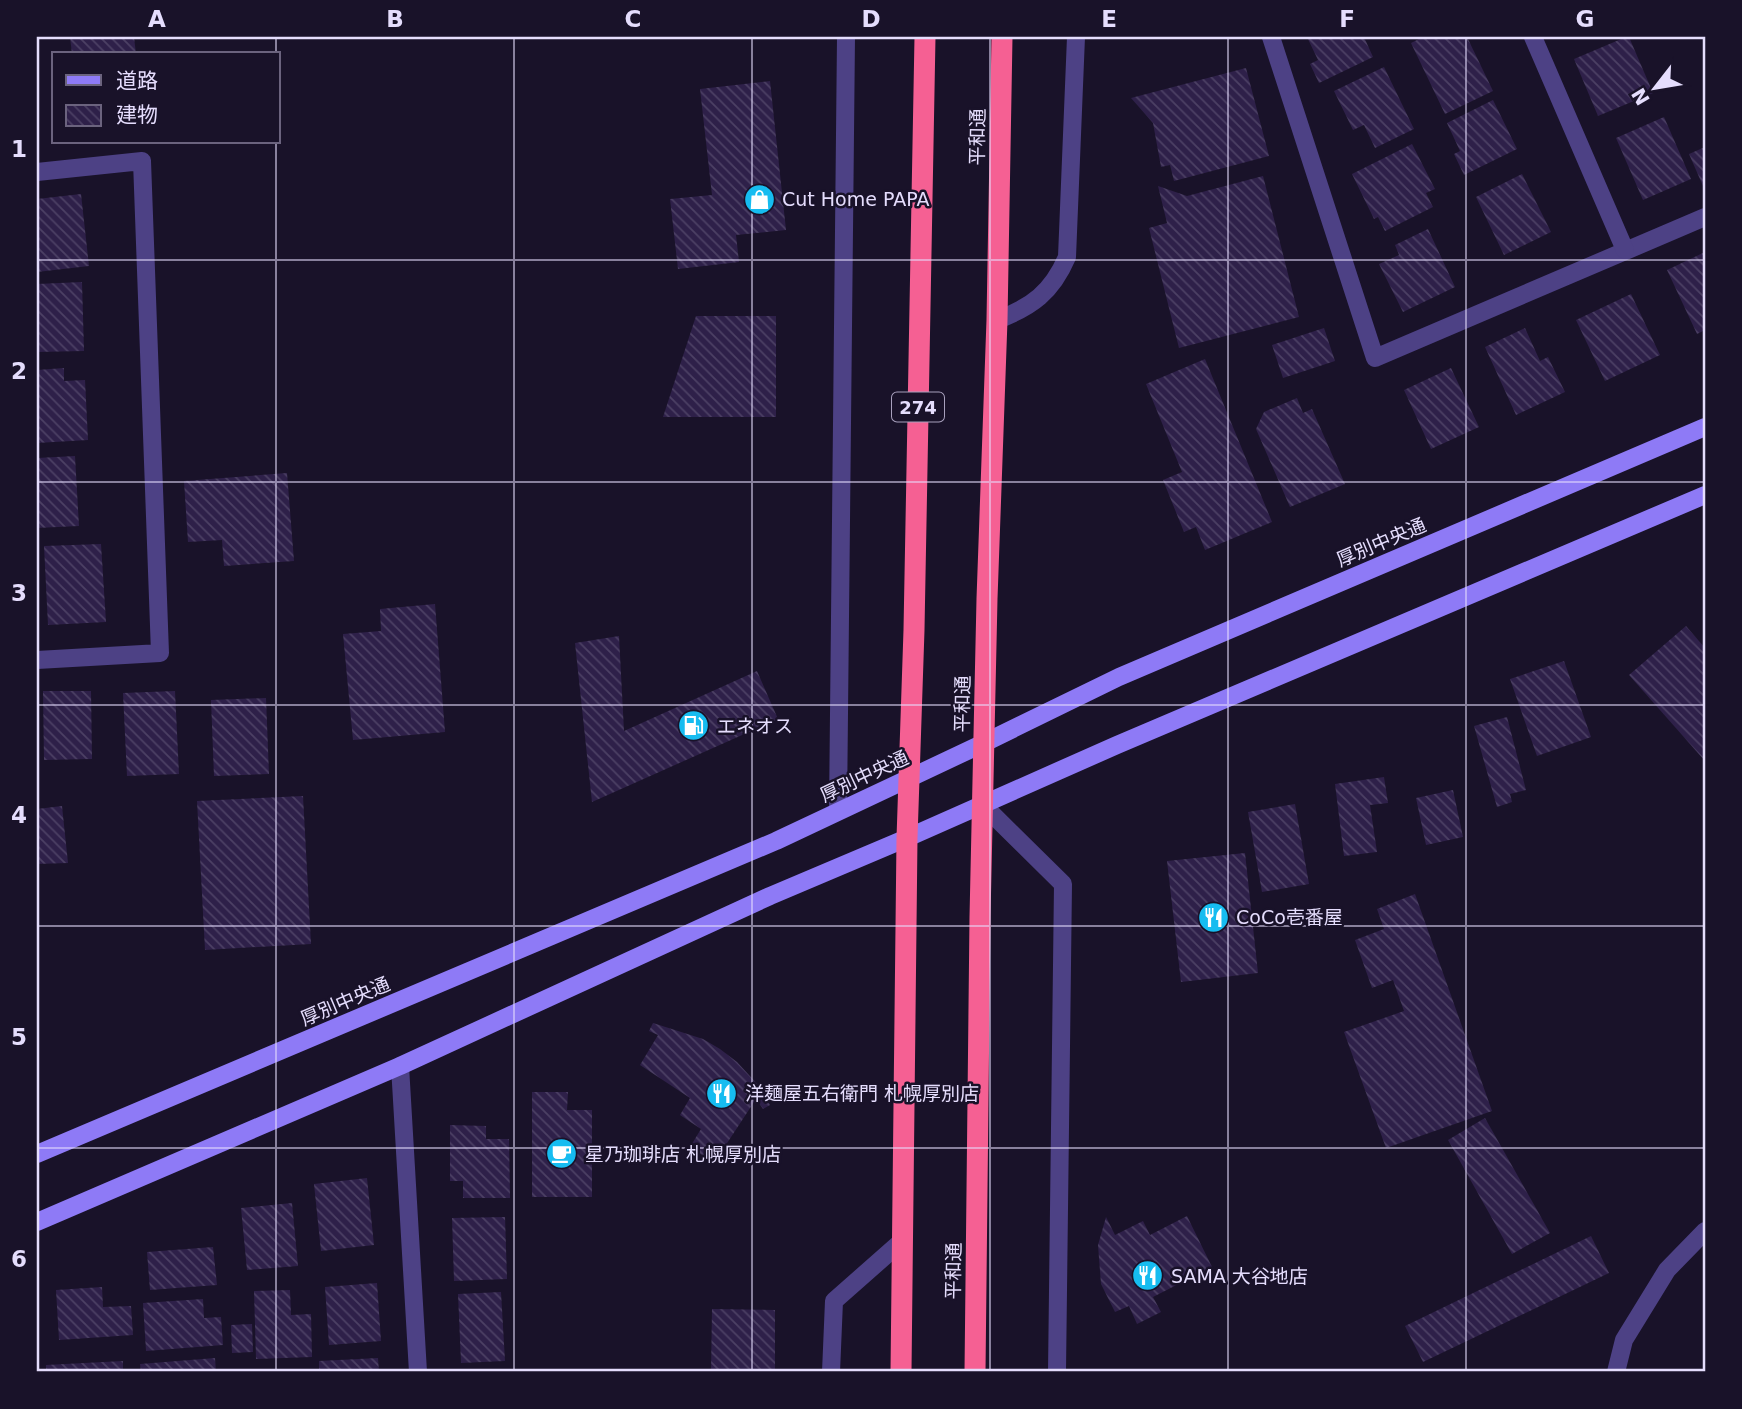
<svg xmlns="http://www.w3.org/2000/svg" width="1742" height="1409" viewBox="0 0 1742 1409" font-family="'DejaVu Sans','Noto Sans JP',sans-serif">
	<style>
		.building { fill: url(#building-back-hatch) }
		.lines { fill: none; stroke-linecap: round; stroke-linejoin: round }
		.street { stroke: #4d4185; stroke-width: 18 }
		.secondary { stroke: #8e7af6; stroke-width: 18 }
		.highway { stroke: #f56093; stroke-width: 21 }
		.grid { fill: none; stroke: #e5ddfd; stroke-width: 2; stroke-opacity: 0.55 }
		.labels { text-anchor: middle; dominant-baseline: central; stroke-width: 5; stroke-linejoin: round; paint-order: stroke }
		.shield { fill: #191229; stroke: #a8a0bd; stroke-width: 2 }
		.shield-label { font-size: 18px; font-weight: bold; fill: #e5ddfd }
		.street-label { font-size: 19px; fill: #e5ddfd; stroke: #191229 }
		.poi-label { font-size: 19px; fill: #e5ddfd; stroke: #191229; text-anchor: start }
		.neatline { fill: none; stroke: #e5ddfd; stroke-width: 2.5 }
		.grid-label { font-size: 23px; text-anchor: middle; font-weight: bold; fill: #e5ddfd }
	</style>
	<defs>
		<pattern id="building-back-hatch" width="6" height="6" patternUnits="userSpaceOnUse" patternTransform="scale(1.75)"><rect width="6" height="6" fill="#2e2049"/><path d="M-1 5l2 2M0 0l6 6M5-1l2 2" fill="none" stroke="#4c4064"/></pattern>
	</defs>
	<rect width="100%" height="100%" fill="#191229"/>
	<g class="building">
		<path d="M70,37H134L136,54H72Z"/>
		<path d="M1307,37H1364L1373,57L1319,83L1310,64L1318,60Z"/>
		<path d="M1423,37H1467L1493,91L1445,114L1411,43Z"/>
		<path d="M1626,37H1629L1653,93L1598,116L1574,59Z"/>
		<path d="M1384,67L1414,129L1375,148L1364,125L1353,130L1334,91Z"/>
		<path d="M1246,68L1269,156L1174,181L1170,165L1161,167L1153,123L1131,98Z"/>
		<path d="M770,81L786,230L736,235L739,262L678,269L670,199L712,195L700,89Z"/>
		<path d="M1493,100L1517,149L1464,175L1454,154L1460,151L1447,123Z"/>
		<path d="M1664,117L1691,179L1643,200L1616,138Z"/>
		<path d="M1412,144L1435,189L1426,193L1433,207L1385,231L1378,217L1374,219L1352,174Z"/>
		<path d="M1705,147V185L1703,186L1689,154Z"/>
		<path d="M1522,174L1551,232L1504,255L1476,197Z"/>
		<path d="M1263,176L1299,317L1179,348L1149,228L1167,223L1158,186L1187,196Z"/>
		<path d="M81,194L89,266L37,272V199Z"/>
		<path d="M1428,229L1455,287L1403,312L1379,264L1399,255L1395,245Z"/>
		<path d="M1705,252V330L1697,334L1667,270Z"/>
		<path d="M82,282L84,351L37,352V284Z"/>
		<path d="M1631,294L1660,355L1605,381L1576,320Z"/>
		<path d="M696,316H776V417H663Z"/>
		<path d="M1324,328L1335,361L1283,378L1272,345Z"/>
		<path d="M1525,328L1540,361L1548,357L1565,392L1516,415L1485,347Z"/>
		<path d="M1205,359L1272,522L1205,550L1196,527L1184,532L1163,480L1182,472L1146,384Z"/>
		<path d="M64,368V381L85,380L88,440L37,443V370Z"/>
		<path d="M1451,368L1479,427L1431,449L1404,390Z"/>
		<path d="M1297,398L1303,413L1312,409L1345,484L1290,507L1256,429L1264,412Z"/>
		<path d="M75,456L79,526L37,528V458Z"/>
		<path d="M287,473L294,561L224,566L222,540L188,542L184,481Z"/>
		<path d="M101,544L106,622L48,625L44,546Z"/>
		<path d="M435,604L445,732L353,740L343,634L381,631L380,609Z"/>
		<path d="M1686,626L1705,648V761L1629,675Z"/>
		<path d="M619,636L624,731L757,671L778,719L592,802L575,643Z"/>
		<path d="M1564,661L1591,737L1537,756L1510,679Z"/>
		<path d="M43,691H91L92,759L44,760Z"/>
		<path d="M175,691L179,774L127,776L123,693Z"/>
		<path d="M266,698L269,774L214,776L211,700Z"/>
		<path d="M1507,717L1526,790L1510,794L1512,802L1497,807L1474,726Z"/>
		<path d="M1384,777L1388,803L1370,805L1377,852L1344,856L1335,784Z"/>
		<path d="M1453,790L1463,837L1426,845L1416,798Z"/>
		<path d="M303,796L311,944L205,950L197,801Z"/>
		<path d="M1295,804L1309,884L1262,892L1248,812Z"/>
		<path d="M62,806L68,863L37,864V809Z"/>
		<path d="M1245,853L1258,973L1181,982L1167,861Z"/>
		<path d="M1415,894L1492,1111L1386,1148L1344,1032L1404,1011L1393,980L1372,988L1355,940L1384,929L1377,909Z"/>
		<path d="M653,1023L703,1039L720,1049L737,1062L760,1087L770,1105L763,1109L756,1099L714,1163L690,1147L701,1129L680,1115L690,1098L640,1065L658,1035L649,1031Z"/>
		<path d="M532,1092H568L567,1110H592V1197H532Z"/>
		<path d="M1485,1118L1550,1233L1512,1254L1448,1140Z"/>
		<path d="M450,1125L486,1126V1139H509L510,1198H463V1181H450Z"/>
		<path d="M367,1178L374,1245L321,1251L314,1184Z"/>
		<path d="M292,1203L298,1266L247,1270L241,1208Z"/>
		<path d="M1187,1216L1212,1267L1153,1297L1161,1312L1137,1324L1129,1306L1115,1312L1101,1284L1098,1245L1106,1217L1115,1235L1143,1221L1150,1235Z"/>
		<path d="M505,1217L507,1279L454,1281L452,1218Z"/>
		<path d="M1591,1236L1609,1273L1423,1362L1405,1326Z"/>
		<path d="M213,1247L217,1285L150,1290L147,1252Z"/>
		<path d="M377,1283L381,1341L329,1345L325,1287Z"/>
		<path d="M102,1287L103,1307L131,1306L133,1335L59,1340L56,1290Z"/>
		<path d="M290,1290L291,1315L311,1314L312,1357L256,1359L254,1291Z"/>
		<path d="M501,1292L505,1361L461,1363L458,1294Z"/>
		<path d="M203,1299L204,1318L221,1317L223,1345L146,1351L143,1303Z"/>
		<path d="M712,1309L775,1310V1372H711Z"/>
		<path d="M252,1324L253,1352L232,1353L231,1325Z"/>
		<path d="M215,1358L216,1372H141L140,1364Z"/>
		<path d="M378,1358L379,1372H319V1361Z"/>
		<path d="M123,1361V1372H46V1365Z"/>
	</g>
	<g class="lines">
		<g class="street">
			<path d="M1271,37L1375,358L1705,217"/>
			<path d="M1533,37L1625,250"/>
			<path d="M37,172L142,161L160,653L37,660"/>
			<path d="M997,320C1032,307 1052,292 1067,257L1076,37"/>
			<path d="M983,805L1063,884L1057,1372"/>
			<path d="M838,811L846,37"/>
			<path d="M400,1066L418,1372"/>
			<path d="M831,1372L834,1301L902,1241"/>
			<path d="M1616,1372L1624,1340L1667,1270L1705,1231"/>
		</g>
		<g class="secondary">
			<path d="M37,1154L776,841L984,743L1119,677L1705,427"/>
			<path d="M37,1222L400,1066L770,896L907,838L1117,745L1705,495"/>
		</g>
		<g class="highway">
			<path d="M901,1372L907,838L914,630L925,37"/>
			<path d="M975,1372L980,917L987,599L997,320L1002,37"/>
		</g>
	</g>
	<path class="grid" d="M276,37V54M514,37V1372M752,37V1372M990,37V1372M1228,37V1372M1466,37V1372M276,142V1372M37,260H1705M37,482H1705M37,705H1705M37,926H1705M37,1148H1705"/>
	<defs>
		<symbol id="shop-disc" viewBox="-11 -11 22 22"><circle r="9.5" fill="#16bcf0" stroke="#191229"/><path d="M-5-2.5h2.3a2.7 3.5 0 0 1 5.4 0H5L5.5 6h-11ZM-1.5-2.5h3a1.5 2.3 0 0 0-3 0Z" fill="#fff"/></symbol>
		<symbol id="fuel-disc" viewBox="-11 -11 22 22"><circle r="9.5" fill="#16bcf0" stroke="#191229"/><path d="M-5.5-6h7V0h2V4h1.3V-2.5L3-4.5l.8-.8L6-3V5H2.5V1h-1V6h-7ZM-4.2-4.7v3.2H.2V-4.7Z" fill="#fff"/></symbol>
		<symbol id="restaurant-disc" viewBox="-11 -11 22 22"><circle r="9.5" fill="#16bcf0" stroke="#191229"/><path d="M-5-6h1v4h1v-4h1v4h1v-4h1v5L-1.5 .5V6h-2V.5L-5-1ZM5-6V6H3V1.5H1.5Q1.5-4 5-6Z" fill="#fff"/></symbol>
		<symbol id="cafe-disc" viewBox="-11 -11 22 22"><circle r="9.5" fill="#16bcf0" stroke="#191229"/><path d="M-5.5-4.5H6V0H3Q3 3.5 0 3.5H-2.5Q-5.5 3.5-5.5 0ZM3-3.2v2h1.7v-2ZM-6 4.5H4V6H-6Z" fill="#fff"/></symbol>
	</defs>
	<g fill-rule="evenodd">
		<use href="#shop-disc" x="742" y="182" width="35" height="35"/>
		<use href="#fuel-disc" x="676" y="708" width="35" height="35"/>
		<use href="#restaurant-disc" x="1196" y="900" width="35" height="35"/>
		<use href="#restaurant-disc" x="704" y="1076" width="35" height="35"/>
		<use href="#cafe-disc" x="544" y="1136" width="35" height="35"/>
		<use href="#restaurant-disc" x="1130" y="1258" width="35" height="35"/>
	</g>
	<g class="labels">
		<rect class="shield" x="892" y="392.5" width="52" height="29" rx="5"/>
		<g class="shield-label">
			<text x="918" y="407">274</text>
		</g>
		<g class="street-label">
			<text transform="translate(977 137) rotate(-89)">平和通</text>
			<text transform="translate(1381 542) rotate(-23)">厚別中央通</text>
			<text transform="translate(962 704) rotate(-89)">平和通</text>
			<text transform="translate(864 776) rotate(-25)">厚別中央通</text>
			<text transform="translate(345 1001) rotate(-23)">厚別中央通</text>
			<text transform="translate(953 1271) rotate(-89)">平和通</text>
		</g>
		<g class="poi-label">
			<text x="782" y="199">Cut Home PAPA</text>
			<text x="717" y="726">エネオス</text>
			<text x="1236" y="917">CoCo壱番屋</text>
			<text x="745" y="1093">洋麺屋五右衛門 札幌厚別店</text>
			<text x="585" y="1154">星乃珈琲店 札幌厚別店</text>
			<text x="1171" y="1276">SAMA 大谷地店</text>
		</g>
	</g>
	<rect width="1742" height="1409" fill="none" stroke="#191229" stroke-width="77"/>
	<rect x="52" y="52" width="228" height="91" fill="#191229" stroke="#6b637e" stroke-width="2"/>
	<rect x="66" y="75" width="35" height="10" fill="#8e7af6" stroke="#6b637e" stroke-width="2"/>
	<text x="116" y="88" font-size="21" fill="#e5ddfd">道路</text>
	<rect x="66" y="105" width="35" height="21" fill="url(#building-back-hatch)" stroke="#6b637e" stroke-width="2"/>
	<text x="116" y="122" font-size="21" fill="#e5ddfd">建物</text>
	<g transform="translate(1655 88) rotate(239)" stroke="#191229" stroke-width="5" paint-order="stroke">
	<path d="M0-5L12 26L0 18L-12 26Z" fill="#e5ddfd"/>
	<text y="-10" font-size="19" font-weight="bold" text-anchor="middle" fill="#e5ddfd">N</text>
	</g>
	<rect x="38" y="38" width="1666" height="1332" class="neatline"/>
	<g class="grid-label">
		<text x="157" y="27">A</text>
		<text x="395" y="27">B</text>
		<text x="633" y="27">C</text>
		<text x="871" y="27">D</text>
		<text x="1109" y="27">E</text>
		<text x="1347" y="27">F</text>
		<text x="1585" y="27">G</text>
		<text x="19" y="157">1</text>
		<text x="19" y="379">2</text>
		<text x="19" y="601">3</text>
		<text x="19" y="823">4</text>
		<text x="19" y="1045">5</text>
		<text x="19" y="1267">6</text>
	</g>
</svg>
